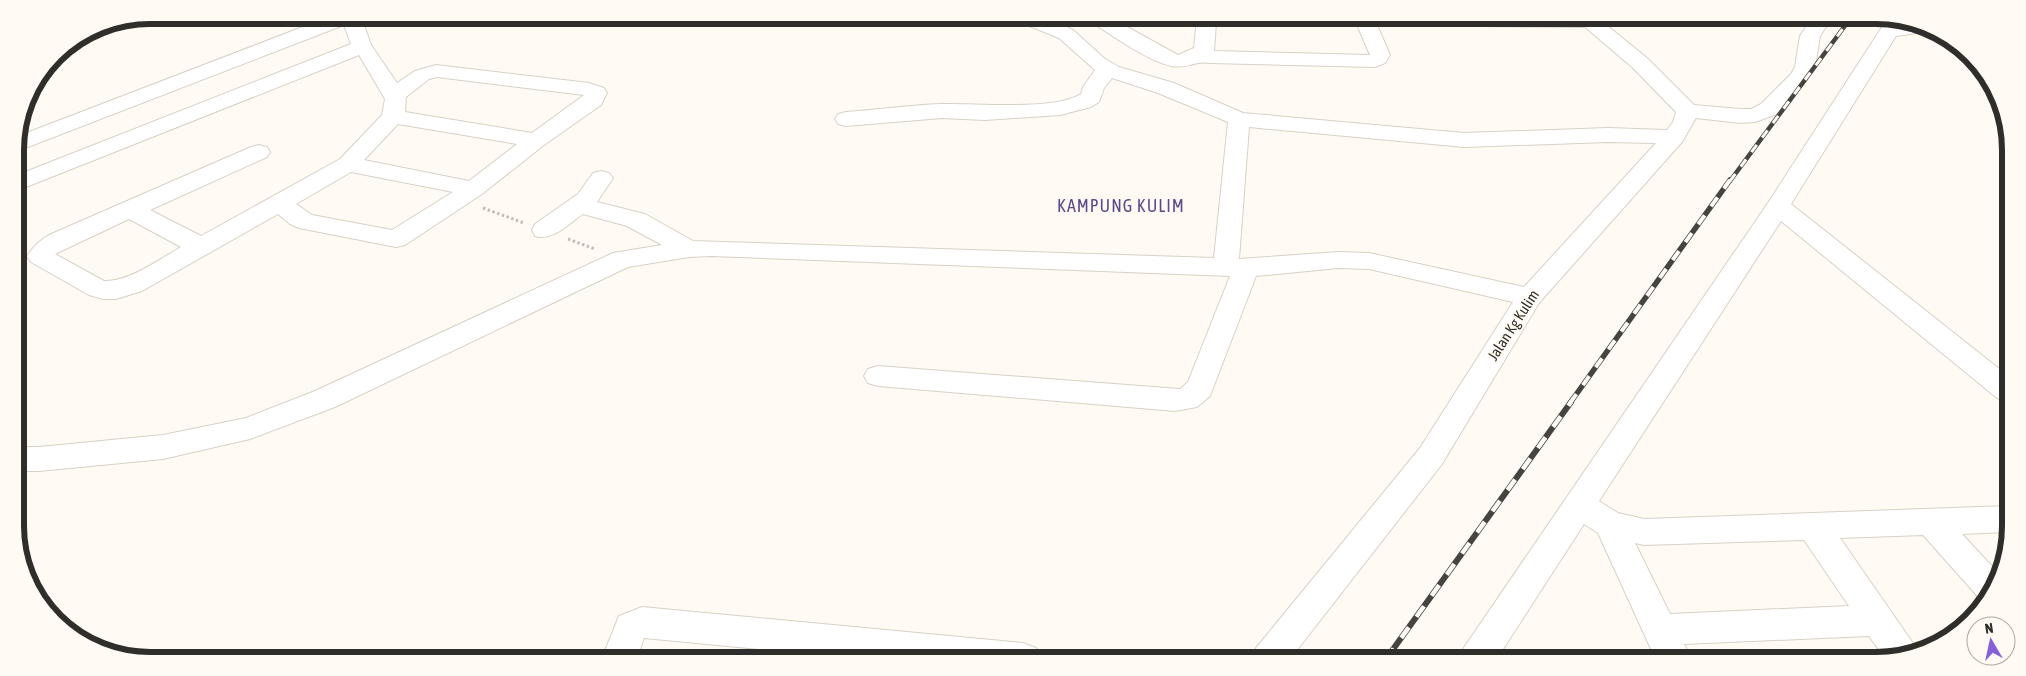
<svg xmlns="http://www.w3.org/2000/svg" width="2026" height="676" viewBox="0 0 2026 676" font-family="'Asap Condensed',sans-serif">
	<style>
		.lines { fill: none; stroke-linecap: round; stroke-linejoin: round }
		.minor-casing { stroke: #d7d1c6; stroke-width: 2 }
		.path { stroke: #c1bdb7; stroke-width: 3; stroke-dasharray: 2.5 2.5; stroke-linecap: butt }
		.minor { fill: #fff; fill-rule: evenodd }
		.rail-far2-casing { stroke: #464440; stroke-width: 4.5 }
		.rail-far1-casing { stroke: #464440; stroke-width: 5.5 }
		.rail-casing { stroke: #464440; stroke-width: 6 }
		.rail-far2 { stroke: #fffbf4; stroke-width: 3; stroke-dasharray: 9; stroke-linecap: butt }
		.rail-far1 { stroke: #fffbf4; stroke-width: 4; stroke-dasharray: 11; stroke-linecap: butt }
		.rail { stroke: #fffbf4; stroke-width: 4.5; stroke-dasharray: 13; stroke-linecap: butt }
		.labels { text-anchor: middle; dominant-baseline: central; stroke-width: 4; stroke-linejoin: round; paint-order: stroke }
		.street-label { font-size: 15px; fill: #302e2a; stroke: #fffbf4 }
		.quarter-label { font-size: 18px; letter-spacing: 1px; fill: #5c4b8a; stroke: #fffbf4 }
		.rim { fill: none; stroke: #302e2a; stroke-width: 6 }
	</style>
	<rect width="100%" height="100%" fill="#fffbf4"/>
	<g class="lines">
		<defs>
			<g id="minor">
				<path d="M334,15L583,16L580,20L562,24L363,22L371,45L397,83L415,71L436,65L589,83L604,88L607,93L601,105L544,145L482,194L405,245L396,247L299,228L290,224L278,214L142,291L116,299H103L89,295L31,262L27,256C34,246 39,241 49,235L251,147L259,145L267,147L270,152L267,157L150,210L201,236L340,159L382,115L385,99L359,55L16,191L15,176L351,44L344,25L15,152L16,137ZM437,77L584,95L532,133L405,112L406,97L429,79ZM398,124L517,144L469,181L364,160ZM351,172L453,192L392,230L312,215L296,204ZM129,219L181,247C160,259 129,282 104,281L55,254Z"/>
				<path d="M1014,17H1044L1059,23L1073,30L1105,59L1119,67L1174,83L1243,113L1464,133L1608,128L1667,130L1673,122L1676,112L1632,67L1585,27L1377,25L1390,55L1385,63L1375,67L1210,63C1197,60 1186,69 1172,66C1149,62 1112,35 1091,22L1088,18H1111L1178,55L1194,48L1197,18L1599,19L1647,58L1694,105L1740,109H1751L1761,104L1791,74L1795,67L1800,36L1811,19H1831L1820,36L1815,67L1806,81L1777,114L1755,122L1740,123L1696,118L1682,142L1539,303L1442,464L1290,659H1251L1256,648L1420,448L1513,302L1369,269L1338,268L1256,276L1210,396L1197,407L1175,411L878,386L868,383L864,376L868,369L878,366L1180,389L1188,382L1230,276L712,256L689,257L628,267L335,407L250,439L163,459L39,471H17V447H39L163,435L246,418L315,391L613,253L662,245L627,226L583,214C568,224 554,241 535,236L532,230L535,224L578,194L593,173L601,171L609,173L613,178L597,202L645,214L693,241L1214,258L1228,122L1158,93L1112,78L1104,88L1099,102L1091,107L1060,115L985,120L942,118L846,126L838,124L835,119L838,114L846,112C878,110 910,105 941,104C976,103 1053,111 1081,94L1083,87L1095,70L1059,38L1017,21ZM1216,23L1357,25L1370,55L1214,51ZM1249,127L1464,147L1608,142L1656,143L1524,287L1369,253L1338,252L1239,259Z"/>
				<path d="M1915,22L1930,31L1896,36L1791,204L2007,375V401L1997,398L1781,221L1599,501L1618,513L1644,519L2007,506L2006,532L1962,534L2000,575L1988,601L1987,602L1981,600L1923,535L1840,538L1917,649L1886,660L1869,636L1684,644L1692,660H1656L1598,533L1584,524L1496,660H1458L1463,649L1768,203L1882,27ZM1804,540L1849,606L1670,614L1635,543L1644,545Z"/>
				<path d="M642,607L1023,643L1036,648L1041,659L852,658L644,638L637,658H602L619,616Z"/>
			</g>
		</defs>
		<use href="#minor" class="minor-casing"/>
		<g class="path">
			<path d="M483,208L524,223"/>
			<path d="M568,239L595,249"/>
		</g>
		<use href="#minor" class="minor"/>
		<defs>
			<path id="rail-far2" d="M1730,181L1850,19"/>
			<path id="rail-far1" d="M1570,403L1730,180"/>
			<path id="rail" d="M1386,659L1571,402"/>
		</defs>
		<use href="#rail-far2" class="rail-far2-casing"/>
		<use href="#rail-far1" class="rail-far1-casing"/>
		<use href="#rail" class="rail-casing"/>
		<use href="#rail-far2" class="rail-far2"/>
		<use href="#rail-far1" class="rail-far1"/>
		<use href="#rail" class="rail"/>
	</g>
	<g class="labels">
		<g class="street-label">
			<text transform="translate(1513 325) rotate(-57)">Jalan Kg Kulim</text>
		</g>
		<g class="quarter-label">
			<text x="1121" y="205">KAMPUNG KULIM</text>
		</g>
	</g>
	<path d="M0 0H2026V676H0ZM150 24H1876A126 126 0 0 1 2002 150V526A126 126 0 0 1 1876 652H150A126 126 0 0 1 24 526V150A126 126 0 0 1 150 24Z" fill="#fffbf4" fill-rule="evenodd"/>
	<path class="rim" d="M150 24H1876A126 126 0 0 1 2002 150V526A126 126 0 0 1 1876 652H150A126 126 0 0 1 24 526V150A126 126 0 0 1 150 24Z"/>
	<g transform="translate(1991 641) rotate(351)"><circle r="24" fill="#fffbf4" stroke="#aca9a3"/>
	<path d="M0-4L9 19L0 12L-9 19Z" fill="#855fd9"/>
	<text y="-8" font-size="14" font-weight="bold" text-anchor="middle" fill="#302e2a">N</text>
	</g>
</svg>
